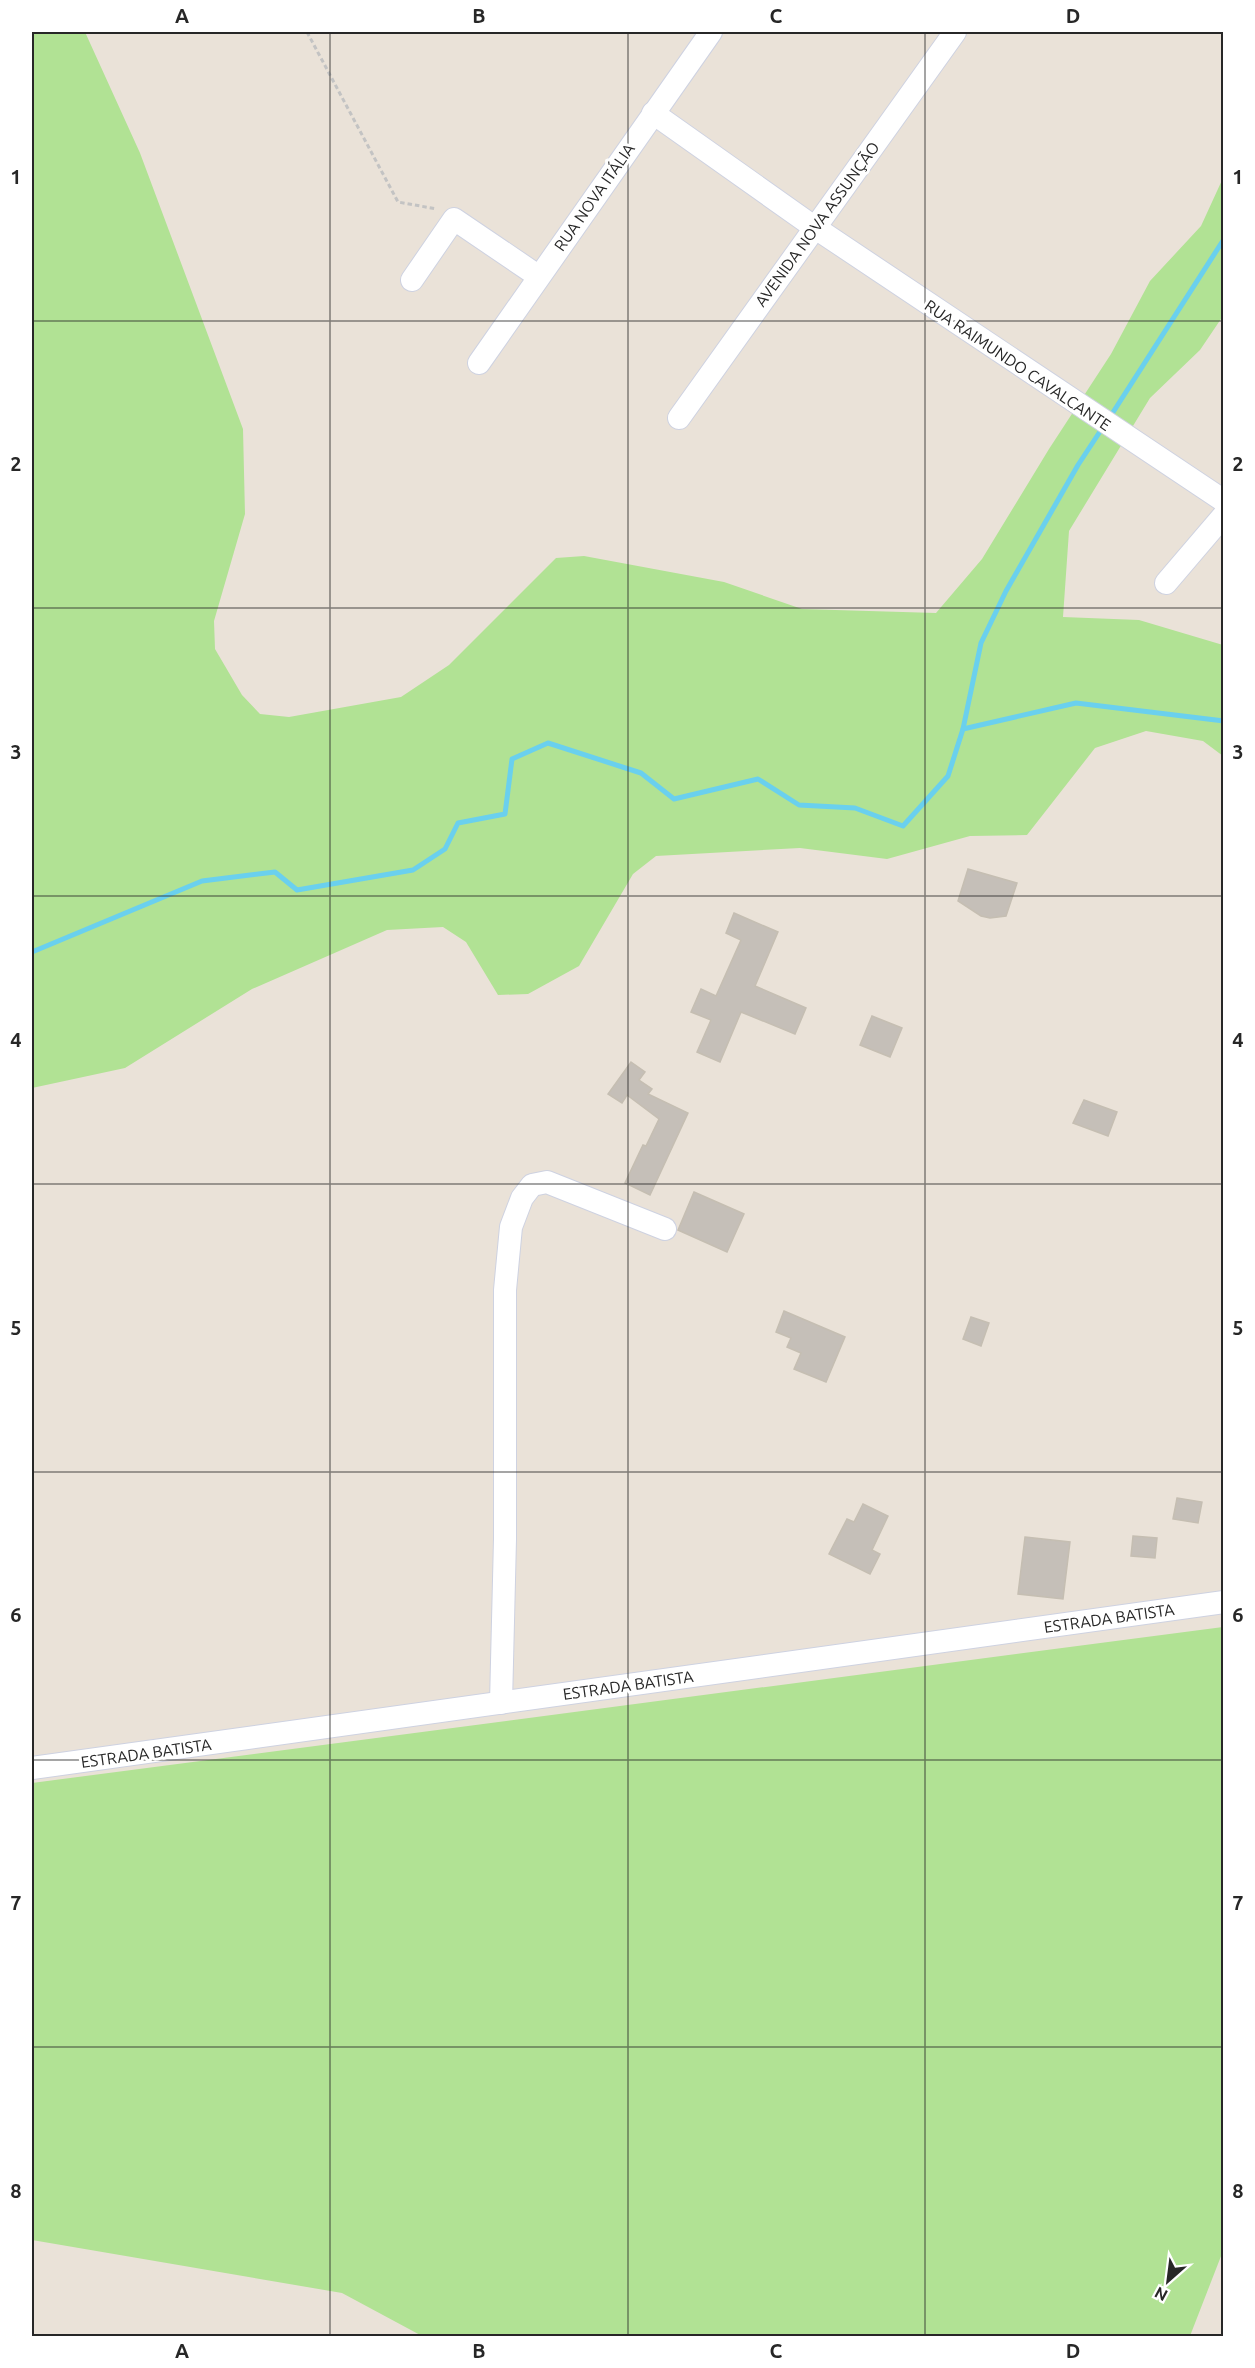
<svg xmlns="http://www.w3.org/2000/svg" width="1255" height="2368" viewBox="0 0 1255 2368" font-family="Ubuntu,sans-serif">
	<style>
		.green { fill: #b1e294 }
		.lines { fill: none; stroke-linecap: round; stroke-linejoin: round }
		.stream { stroke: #6ad0ee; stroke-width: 5 }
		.building { fill: #c5bfb8; stroke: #c5beb2; stroke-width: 1.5 }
		.minor-casing { stroke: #ced2e1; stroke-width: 24 }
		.path { stroke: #c3c3c3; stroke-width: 3; stroke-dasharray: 4.5 3; stroke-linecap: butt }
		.minor { stroke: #fff; stroke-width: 22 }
		.grid { fill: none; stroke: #272727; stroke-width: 1.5; stroke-opacity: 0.55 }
		.labels { text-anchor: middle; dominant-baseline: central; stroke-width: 6; stroke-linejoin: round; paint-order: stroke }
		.street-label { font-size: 16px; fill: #272727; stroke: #fff }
		.neatline { fill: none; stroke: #272727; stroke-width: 2 }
		.grid-label { font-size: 20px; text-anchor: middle; font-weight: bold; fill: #272727 }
	</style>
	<rect width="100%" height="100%" fill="#eae2d8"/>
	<g class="green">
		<path d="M32,32H85L140,153L243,429L245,514L214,621L215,649L242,695L260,714L289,717L401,697L449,665L556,558L584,556L724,582L802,609L936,613L982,559L1049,449L1111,354L1150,281L1201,226L1223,178V316L1200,350L1150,398L1069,531L1063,617L1139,620L1223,645V756L1203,741L1146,731L1095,748L1027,835L970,836L887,859L800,848L656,856L633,874L579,966L528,994L498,995L466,942L443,927L387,930L252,989L125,1068L32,1088Z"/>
		<path d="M1223,1627V2251L1190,2336H422L342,2293L32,2240V1783Z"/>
	</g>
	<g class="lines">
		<g class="stream">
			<path d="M1110,417L1224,239"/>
			<path d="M963,729L981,643L1006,591L1078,465L1103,427"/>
			<path d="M32,952L202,881L275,872L297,890L413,870L445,849L458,823L505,814L512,759L548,743L641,773L674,799L758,779L799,805L855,808L903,826L948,776L963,729L1076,703L1224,721"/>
		</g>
	</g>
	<g class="building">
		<path d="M968,869L1017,883L1006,916L990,918L981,916L958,901Z"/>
		<path d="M734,913L778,932L755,986L806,1008L795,1034L741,1012L720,1062L697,1052L711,1020L691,1012L701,989L716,996L741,940L726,933Z"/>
		<path d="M872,1016L902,1028L890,1057L860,1045Z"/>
		<path d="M631,1062L645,1072L639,1080L652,1089L648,1094L688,1113L650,1195L625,1183L643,1145L646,1146L659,1119L627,1095L622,1103L608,1094Z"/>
		<path d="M1084,1100L1117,1112L1108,1136L1073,1123Z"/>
		<path d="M694,1192L744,1214L727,1252L678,1230Z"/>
		<path d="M784,1311L845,1337L826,1382L794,1369L801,1353L787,1347L791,1338L776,1332Z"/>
		<path d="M971,1317L989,1323L981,1346L963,1339Z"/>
		<path d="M1177,1498L1202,1502L1198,1523L1173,1519Z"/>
		<path d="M863,1504L888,1516L872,1550L880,1554L870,1574L829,1554L847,1519L854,1522Z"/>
		<path d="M1133,1536L1157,1538L1155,1558L1131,1556Z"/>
		<path d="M1025,1537L1070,1542L1063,1599L1018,1594Z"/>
	</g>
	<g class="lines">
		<defs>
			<g id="minor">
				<path d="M653,113L814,227L1224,501"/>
				<path d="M412,280L454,219L538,276"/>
				<path d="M479,363L711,32"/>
				<path d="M679,418L955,32"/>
				<path d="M1166,583L1224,515"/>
				<path d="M501,1703L505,1539V1290L511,1227L522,1198L532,1185L547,1182L665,1229"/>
				<path d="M32,1768L1224,1602"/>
			</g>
		</defs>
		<use href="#minor" class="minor-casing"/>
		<path class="path" d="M307,32L398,202L437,209"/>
		<use href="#minor" class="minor"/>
	</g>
	<path class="grid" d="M330,32V2336M628,32V2336M925,32V2336M32,321H1224M32,608H1224M32,896H1224M32,1184H1224M32,1472H1224M32,1760H1224M32,2047H1224"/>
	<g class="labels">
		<g class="street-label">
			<text transform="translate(594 197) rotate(-55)">RUA NOVA ITÁLIA</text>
			<text transform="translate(817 224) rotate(-54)">AVENIDA NOVA ASSUNÇÃO</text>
			<text transform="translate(1018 365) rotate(34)">RUA RAIMUNDO CAVALCANTE</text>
			<text transform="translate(1109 1618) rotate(-8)">ESTRADA BATISTA</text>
			<text transform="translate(628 1685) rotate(-8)">ESTRADA BATISTA</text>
			<text transform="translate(146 1753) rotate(-8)">ESTRADA BATISTA</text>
		</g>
	</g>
	<rect width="1255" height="2368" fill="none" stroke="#ffffff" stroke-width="66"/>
	<g transform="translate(1168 2281) rotate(208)" stroke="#ffffff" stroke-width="4.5" paint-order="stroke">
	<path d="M0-4.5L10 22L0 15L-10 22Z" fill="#272727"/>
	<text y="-9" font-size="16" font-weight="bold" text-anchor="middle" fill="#272727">N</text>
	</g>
	<rect x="33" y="33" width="1189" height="2302" class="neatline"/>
	<g class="grid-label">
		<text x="182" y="23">A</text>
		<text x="479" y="23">B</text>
		<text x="776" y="23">C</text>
		<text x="1073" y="23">D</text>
		<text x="16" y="184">1</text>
		<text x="1238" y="184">1</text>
		<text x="16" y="471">2</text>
		<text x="1238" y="471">2</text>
		<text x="16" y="759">3</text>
		<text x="1238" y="759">3</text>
		<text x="16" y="1047">4</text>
		<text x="1238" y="1047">4</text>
		<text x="16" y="1335">5</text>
		<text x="1238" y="1335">5</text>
		<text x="16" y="1622">6</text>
		<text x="1238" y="1622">6</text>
		<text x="16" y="1910">7</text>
		<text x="1238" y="1910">7</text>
		<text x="16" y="2198">8</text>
		<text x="1238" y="2198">8</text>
		<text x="182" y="2358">A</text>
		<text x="479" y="2358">B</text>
		<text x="776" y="2358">C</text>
		<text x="1073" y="2358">D</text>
	</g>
</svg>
